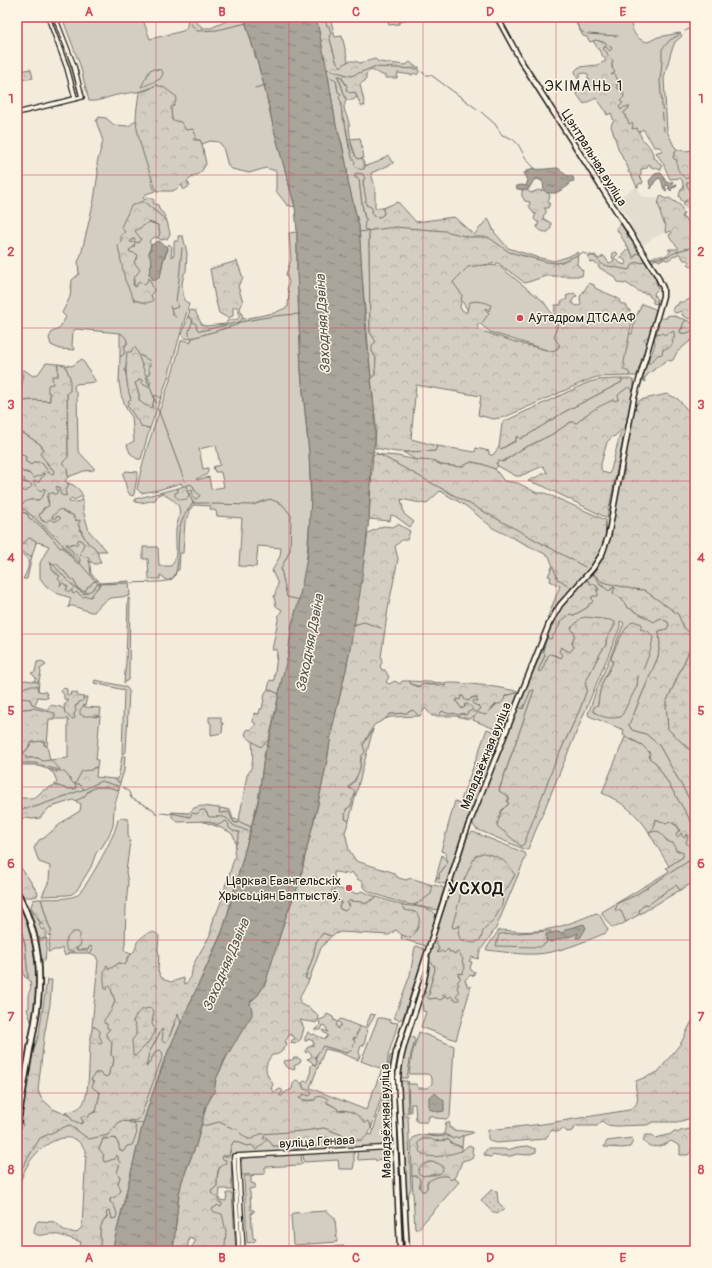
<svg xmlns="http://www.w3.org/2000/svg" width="712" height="1268" viewBox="0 0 712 1268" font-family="Pangolin,sans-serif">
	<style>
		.built { fill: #e3ddcf }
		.grass { fill: #d3cec1; stroke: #78756e; fill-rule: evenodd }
		.forest { fill: url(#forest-crowns); stroke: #78756e; fill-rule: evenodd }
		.wetland { fill: url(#wetland-marsh); stroke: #78756e }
		.park { fill: url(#park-dots); stroke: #78756e }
		.water { fill: url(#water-ripples); stroke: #716e68 }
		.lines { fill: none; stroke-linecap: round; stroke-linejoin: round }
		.stream { stroke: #716e68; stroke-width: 1 }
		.tertiary-casing { stroke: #1c1c1c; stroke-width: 6 }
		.secondary-casing { stroke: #1c1c1c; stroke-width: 7 }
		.primary-casing { stroke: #1c1c1c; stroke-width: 8 }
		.tertiary { stroke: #fcf5e5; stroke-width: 3.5 }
		.secondary { stroke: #fcf5e5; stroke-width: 4 }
		.primary { stroke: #fcf5e5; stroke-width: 4.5 }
		.grid { fill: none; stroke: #d1495b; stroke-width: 1; stroke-opacity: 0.55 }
		.poi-dot { fill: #d1495b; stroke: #fcf5e5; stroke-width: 1.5 }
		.labels { text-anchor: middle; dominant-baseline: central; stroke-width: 3; stroke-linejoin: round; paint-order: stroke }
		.street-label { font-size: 13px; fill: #1c1c1c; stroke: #fcf5e5 }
		.poi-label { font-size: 13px; fill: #1c1c1c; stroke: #fcf5e5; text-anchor: start }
		.water-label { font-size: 14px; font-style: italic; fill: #55534f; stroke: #fcf5e5 }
		.quarter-label { font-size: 15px; letter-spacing: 1px; fill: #1c1c1c; stroke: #fcf5e5 }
		.district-label { font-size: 17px; font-weight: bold; letter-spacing: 1px; fill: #1c1c1c; stroke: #fcf5e5 }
		.neatline { fill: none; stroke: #d1495b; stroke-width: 1.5 }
		.grid-label { font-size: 13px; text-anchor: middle; font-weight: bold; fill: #d1495b }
	</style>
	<defs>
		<pattern id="forest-crowns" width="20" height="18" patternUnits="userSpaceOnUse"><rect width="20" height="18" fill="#d3cec1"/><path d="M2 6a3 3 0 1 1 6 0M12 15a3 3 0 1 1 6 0" fill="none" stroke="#b5b0a5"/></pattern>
		<pattern id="wetland-marsh" width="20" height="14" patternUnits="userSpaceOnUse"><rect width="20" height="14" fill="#d3cec1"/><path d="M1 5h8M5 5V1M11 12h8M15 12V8" fill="none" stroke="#b5b0a5"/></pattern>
		<pattern id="park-dots" width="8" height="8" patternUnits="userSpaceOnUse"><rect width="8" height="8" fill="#d3cec1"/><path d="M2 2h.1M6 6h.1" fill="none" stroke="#b5b0a5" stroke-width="1.8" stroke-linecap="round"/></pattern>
		<pattern id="water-ripples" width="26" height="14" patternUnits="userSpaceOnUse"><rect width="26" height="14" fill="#aaa59b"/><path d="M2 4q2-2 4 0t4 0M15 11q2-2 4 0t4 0" fill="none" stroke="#8a867e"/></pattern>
	</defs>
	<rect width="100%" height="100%" fill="#f3ecdd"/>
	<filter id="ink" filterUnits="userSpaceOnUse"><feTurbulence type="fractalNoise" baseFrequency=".025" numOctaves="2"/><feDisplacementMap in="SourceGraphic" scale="8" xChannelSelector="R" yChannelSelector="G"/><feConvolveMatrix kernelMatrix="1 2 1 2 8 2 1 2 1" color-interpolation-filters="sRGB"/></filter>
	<g filter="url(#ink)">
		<path class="built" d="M637,186L642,197H657L661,208L667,232L653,238L642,246L629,224L631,223L623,209L621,210L615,200Z"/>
		<g class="grass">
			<path d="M50,17H53C64,42 72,66 78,92L75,93L69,67Z"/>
			<path d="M62,17H142L150,39L183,31C188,27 188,23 187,17H193L194,20L203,28H211L229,20L228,17H244L264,85L273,126L295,207L287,205L276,191V171L266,168L249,173L232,169L228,166L223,147L219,142L210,141L202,144L200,140H194L186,130L172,120L170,107L156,85C142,93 132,92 117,95C107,97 99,102 89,101L80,65Z"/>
			<path d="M324,17H330L335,37L342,36L348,61L341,67L336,61Z"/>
			<path d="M388,17H404L405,21L399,22V24L389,25L388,23Z"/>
			<path d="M581,17H629C633,30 633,39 648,42L658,37L680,33L682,36L675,42L671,52L664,78L667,131L674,146L677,149L673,157L677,160L691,180L690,191L693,195L684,202L682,201L679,196L681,189H684L682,180L680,178L670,179L663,163L656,153L657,152L662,151V149L659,147H654C651,140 647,136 643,129L639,132L632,129C629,123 625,119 624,113L629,108H626L621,110L619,107L622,90L617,88V84L610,75C616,65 609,57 603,49L605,46V47L612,48C605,43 599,38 590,42L587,37L583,36L575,21Z"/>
			<path d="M328,76L336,80L338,92L341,94L342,116L345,123L349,148L352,154L364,169L365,166L378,162L388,155L391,161L394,163L371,173L375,187V208H383L384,214L380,217L373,216L366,205L363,180L359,178C359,182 363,215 365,218C365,219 366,219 367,220L369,235L370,332L377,342L372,351L376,358L375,375L371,378L362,276L359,226L348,182L347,168L342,144L336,125Z"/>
			<path d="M337,76H340L347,86L355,92L357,97L353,100H346C343,92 342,83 337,76Z"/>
			<path d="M99,117L106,118L114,125L129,126L136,120L141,144L153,180L151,181L155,191L146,194L143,198L145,200L147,197L154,200L153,203L158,205L160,211L163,213L167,221L143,201L125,232L134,300L151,295L149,278L145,285L134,286V262L138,256C128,252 126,248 132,239L135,238L138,243L135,231L149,222L158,225L160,233L158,238L155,237L149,241L151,245L149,254L152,262L149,274L160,277L163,261L168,249L167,247L169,244L172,247L171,257L174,255V241H178V236H183L187,253L186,271L184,274L182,284L184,300L189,304L168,377L161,398L155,396L152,409L142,404L139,400V394L135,383L139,379L143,380L142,384L149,387C147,376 148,368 144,357L139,355L133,348L125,369L130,396L142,427L150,428L141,459H137L130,453L127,445L134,441L132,417L127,410L121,395L119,382L120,357L124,354L125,345L127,344C127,338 125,336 120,333L76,329L73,331L72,346L75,350L60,349L51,345L49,338L52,332L59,329L66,317L62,313L70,297L72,280L79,274L78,262L81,255L94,200L98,173L97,163L103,141L96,121Z"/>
			<path d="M360,138L364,158L358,159L356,157L350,139Z"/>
			<path d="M621,224L628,235L627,237H629L642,256L640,255L638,253L633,258L632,254L616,228Z"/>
			<path d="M297,232V269L301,371L309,453L311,506L306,566L299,600L292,624L288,656L279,694L268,689L270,680L274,681L277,655L276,659L277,653L276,648L275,650H272L279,615L282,610L276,606L274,597L278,584L272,571L280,556L281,548L258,546L256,567L239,566L242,518L217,516L216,511L210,509L211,506L194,505C191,508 188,511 189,516L185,521L183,553H180L179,570H177L174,577L168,581L160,575V579H149L148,559H143V547H157L158,548L159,566H171C179,559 175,540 176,530C177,521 182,513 178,505C175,500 172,500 168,497C166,496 165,494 163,493L158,495L155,500L141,503L135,502V499L178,488L177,490H192L193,493L195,491L193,486L183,487L181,483L158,490L141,493L137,489C144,450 159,414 171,377C175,365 178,353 181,341L182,340L188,341L190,343L192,339L184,338L182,334L188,316L193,320L192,338L236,325L243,318L244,319L274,313L288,307L289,292L287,290L289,282L286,274L291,260L289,233ZM216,445L220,465L213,467L215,472H221L224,487L211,489L209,477L197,480L196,479C202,476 209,477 208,468L203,469L199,449Z"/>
			<path d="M450,262L499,266L543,301L553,315L632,334L635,319L642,304L655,309L656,310L650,335L648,337L644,339L647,343L638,373L636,376H628L629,375L621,373L566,337L553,352L490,332L473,318L446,277Z"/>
			<path d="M671,315L686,320L680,331L681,333C687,334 691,332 695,327V337L677,352L673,360L670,361L668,360L661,364L660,366L655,368L654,370L648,374L645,378H644L645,382L642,378L647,362L648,363L658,355L672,341L671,333L665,335L658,333L656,334L659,322L663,318H667V316Z"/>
			<path d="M82,359L96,382L76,384L74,386L75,391L77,394L78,451L94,468V470L84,471L68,477L67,467L61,463L68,457L67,393L70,378L65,365L72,366Z"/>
			<path d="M46,363L58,364V376L53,384L50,393V401C39,401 26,398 17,404V388L22,385L23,369L33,376L38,374Z"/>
			<path d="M621,379H630L634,381V385L633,391L631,388L623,391L619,399L616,401L613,400L584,416L577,423L571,422L551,435L522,449L502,462L499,461L497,462L496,464L498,466L495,469L482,464L472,462L461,467L441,465L435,461L416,460L403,452L435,451L437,446L475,452L476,448L489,451V454L490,455H493L499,447L501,449L516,441V437L531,433L564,412L622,382Z"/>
			<path d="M17,429L40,444L44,450L47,464L54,471V474H50L41,462L31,465L25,461L26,457L22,454L17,453Z"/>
			<path d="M17,466L23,472L39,476L43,473L45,474L44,488L46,490L43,496L39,500L32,499L17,509V491H19L27,482H23L25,479H21L17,477Z"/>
			<path d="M126,471L138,472L134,494L133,496L130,495L127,490L123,474Z"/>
			<path d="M68,483C75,485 81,490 83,497H80L75,500L72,498L70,499L69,502C73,503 80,502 83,499V510L89,531L107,551H97C94,547 90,546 87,542C84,537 81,530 78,524L80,522L74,518L73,515L66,513L57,516L60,517V519C54,524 41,524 39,515L49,503C45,493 51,492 57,486L65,493L68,486Z"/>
			<path d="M22,512C29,514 37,522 42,527L43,529L52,537L60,548L62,547L76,562L73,552L66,544L73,542L80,539L84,544V547L89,557L91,574L98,580L93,582L85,592L78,589L74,581L68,576L63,570L55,565L51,564L55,573L60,576L63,583L68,587L66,589C79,590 81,601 95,591L97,588L100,586V583L129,581L130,596L110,598L101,604L94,612H91L73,606H70L68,608L71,598L56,593L46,586L40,578V563L49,546L38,542L36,543L35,540L29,556H32L27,579H23C27,572 31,564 26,557L17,552V515Z"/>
			<path d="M553,565C557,577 560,581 572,588L556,605L549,619L548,620L547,619L560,586L550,581L551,577L548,576Z"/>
			<path d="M591,573L598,580L601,586L611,590L613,587L615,588L613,593L621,598L627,607L657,620L660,618L668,622L669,625L667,629L659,631L660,644L658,657L629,725L632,730L646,734L659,745L695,809V828L656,763L648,758L642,745L623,735L624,730L589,716L588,714L596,691L624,623L620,621V627L528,849L526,850L476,829L473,824L472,820L519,707L523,708L531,689L534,691L499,790L509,797V803L498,819L554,765L580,709L587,689L585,683C592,671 597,656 606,645V640L615,625L575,634L572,643L574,647L570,653L561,647L563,655L561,658L554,655L548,656L542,672L538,671L545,655L543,651L547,638H551C556,629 561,620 570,614L574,615L588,607C590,600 593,597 596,590H599L597,586L590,584L587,579ZM642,625L640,629L643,670L638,675L637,686L594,707L598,705C599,694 601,683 607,674C609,670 611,667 613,662L611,658Z"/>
			<path d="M128,598L130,599L129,672V679L124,683L126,662Z"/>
			<path d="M26,680L37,682L39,681L38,691L37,687L17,689V681Z"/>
			<path d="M95,680L123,686L127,688L129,691L126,752L122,754L124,690L94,683Z"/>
			<path d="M409,681L446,683L445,686L434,684L430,685L427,684C420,686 414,688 409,681Z"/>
			<path d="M517,690L519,692L502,732L473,720L474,716H475L477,712L474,711L471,718L469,719L456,716H440V714L441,711L466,715L465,704V706L462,709L456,701L461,696H463L465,700L476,697L479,701L478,706L486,715L505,696L516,693Z"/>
			<path d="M23,697L30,699L32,704L35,705V706L48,710L50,705L61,707L65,710V713L74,714C75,706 76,703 84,699L83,697H87L85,706H83L94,717L100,716L96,760H98L97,767L93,768L76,789H67L55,785L57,782L54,774L48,769L57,772L38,758H26L24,754H17V752H25L29,747L32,742L44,741V745L47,746L50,760L68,758V719H53L55,716L33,708L17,710V698Z"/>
			<path d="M413,710L419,716L391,717L385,719L390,714L406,713Z"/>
			<path d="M209,717H221V723H223L222,733L211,735V723L209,722Z"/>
			<path d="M373,729L349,821L345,819L346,809L351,806L349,787L355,781L360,768L363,745Z"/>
			<path d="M487,729L499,734L500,739L464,828L446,883L443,884L435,881L436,878L439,879V874L447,864L446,853L441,851L455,801L460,803Z"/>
			<path d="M269,739L264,756L259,796L251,827L240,822L236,823L232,820L219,813L220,808L230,810L233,819L239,820L247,775C254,769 253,751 252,741L261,747Z"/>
			<path d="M122,756H125L124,771L120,783L114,779H118Z"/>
			<path d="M96,787H108L119,790L114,808L113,826L109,835L102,847L96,853L91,867L77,890L72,894L68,895L42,896L49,881L50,866L39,862L34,848L39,840L44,838L65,820L80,811L81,804L75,801C83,797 88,791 96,787Z"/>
			<path d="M121,818L128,819V835L130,841L126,872L128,883L126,907L125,944L124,949L126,952L132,954L127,958V962L125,965L119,963L108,971L107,965V985L110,986L115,1001L111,1012L107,1016V1024L110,1029L106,1035L112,1042L111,1055L114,1058L113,1066L110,1067L109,1075L106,1077L99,1073H95L92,1080L100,1093L96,1112H93L88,1118L86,1117L81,1124L71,1120L70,1116L65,1113C71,1111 78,1110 82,1105C90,1096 89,1055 90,1042L94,1043L100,1040L95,1027H92L98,961L96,956L90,953L93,950H77L78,932L73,951L74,953H69L65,956L62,948L59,950H55L48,952L51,930L48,923L41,899C51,898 65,900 75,896C84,893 107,848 112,837C115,831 117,825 118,819Z"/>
			<path d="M656,819L667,824L669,821C675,825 680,827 680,834L681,833L686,836V833L688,836V841L693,849L695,848V857L634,896L618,903L626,922C610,931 612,928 602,914V912L668,872L669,870L666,868L683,857L681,851H676L674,844C672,843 670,843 668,841C660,836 662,828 649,833V832C654,829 655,825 656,819Z"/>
			<path d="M201,821C210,820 217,825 226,821L237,832H240C238,837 239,843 236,846C235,842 235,837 232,834C227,829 207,823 201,821Z"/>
			<path d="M473,832L525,853L526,856L496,928L480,951L478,959L472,957L469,961L472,962L470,968L471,970L474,972L475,971L473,977L472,975L469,976L465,980L468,987L471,986L456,1040L421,1027L426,1012L423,1011L422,1002L426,992L424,991L428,975V961L431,950L429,961L434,965L435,970L429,990V999L436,998L445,994L456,996L457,983L460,977L458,975L462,963C454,954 451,952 438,954L437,952L439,949L433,941L468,835Z"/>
			<path d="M429,884L442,887L444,889L437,910L413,905L420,902L432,888Z"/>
			<path d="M676,885L680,890L640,914L639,910L645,904L662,895L666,890Z"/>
			<path d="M335,888L358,894L361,891L377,897L365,904L362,902L349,901L348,904L350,907L345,911L340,909L339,906L342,903L336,902L332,896L331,891H334Z"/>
			<path d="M17,897C38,936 40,981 32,1024L27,1009L29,1008V996L28,995C31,989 32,985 28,978L25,945L17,914Z"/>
			<path d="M27,903L34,914L33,916L34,918L36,917L41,924L39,925L42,930L43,929L47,940L44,938L37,943L36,938L37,932H35L28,909Z"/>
			<path d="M401,905C410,906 433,907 436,915L427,944L426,946L402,939L401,938L402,935L410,938L405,910Z"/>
			<path d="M596,913L599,914L608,930L606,933C588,940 570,948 551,952C530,957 507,952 487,950L486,949L499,930C515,931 532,933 549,929C565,926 581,919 596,913Z"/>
			<path d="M323,933L331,936L321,948L309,980L305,979L313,957L316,942Z"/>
			<path d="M417,946L424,949L425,951L403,1018L399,1020L394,1018L410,975L415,947Z"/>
			<path d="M179,1013L181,1024L163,1063L143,1123L112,1251H99C103,1237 95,1229 107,1217L106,1213L109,1211L111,1214L112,1219L110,1199L115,1197L121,1191L118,1183L120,1177L117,1173L120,1162L118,1160V1158L116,1157V1160C111,1159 108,1162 104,1162L99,1149L103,1139L115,1138L123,1152L127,1146L130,1123L129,1121L156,1051L148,1065L145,1067L149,1053L162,1028L168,1040Z"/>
			<path d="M371,1014L375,1015C372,1022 368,1025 366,1032H367L364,1045L361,1046L359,1052L360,1055L358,1060L338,1052L325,1049L310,1088L366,1110L382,1069L361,1061L378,1018H382L390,1020L389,1022L398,1023L388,1056L386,1082L371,1129V1124L368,1122L366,1124L344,1110L338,1111C335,1104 322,1101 315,1100C309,1100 304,1101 299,1098L304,1089L302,1083L304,1081L307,1082L310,1077L311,1066L313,1064L316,1065C315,1057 317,1052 323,1046L347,1053L359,1030L358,1026L365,1028Z"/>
			<path d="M419,1032L454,1046L450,1117L447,1119L435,1118L433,1116H429L428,1121L427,1122H418L416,1121L415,1104H411V1112H409L408,1081L409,1084H416L418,1088H427L432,1084V1078L428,1074H409L412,1054Z"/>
			<path d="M409,1036L413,1037L415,1040L411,1054L407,1078H401L400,1076L403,1053Z"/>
			<path d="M393,1055L391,1081L392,1142L389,1145C388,1116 385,1083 390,1056Z"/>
			<path d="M401,1081H407L408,1113H404L402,1110L400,1083Z"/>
			<path d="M386,1088L388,1146C336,1148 283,1152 231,1155L232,1190H227V1189H220L219,1199V1200L226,1201L227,1193H232L236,1251H216L219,1246L212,1209L220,1203L212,1194L211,1191L217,1186C216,1175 220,1167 223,1156H227L230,1153L231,1146L234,1141L247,1146L266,1141L263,1139L264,1136L269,1140L273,1146H281L290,1151L301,1148L318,1146L326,1137L329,1138L330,1143H348L353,1140H361L368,1134L372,1135Z"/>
			<path d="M404,1116H408L411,1188L408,1196H406L402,1120Z"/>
			<path d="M446,1122L450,1123L449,1128H452V1130L473,1132V1133L463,1136H461L459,1138L453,1139L447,1135L441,1137L427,1135H444Z"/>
			<path d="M388,1149L389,1168L387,1166V1163L379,1159L376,1161L375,1159L358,1160L357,1152L359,1151Z"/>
			<path d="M352,1151L354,1152V1165L353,1169H339L338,1160L304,1162L303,1155L305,1154Z"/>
			<path d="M300,1154L301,1155L302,1164L300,1165L265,1167V1174L240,1175V1163L243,1158Z"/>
			<path d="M441,1175L448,1176L451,1179L454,1178L459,1182L418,1229H415L412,1176H417L420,1179V1188H427V1182L433,1178Z"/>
			<path d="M244,1176H254L251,1177V1183L255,1184V1188L249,1189V1191L250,1192L251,1210H254V1212L251,1213L253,1238L256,1239L254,1242L247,1243Z"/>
			<path d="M327,1211L335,1218L337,1242L295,1245L293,1244L291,1216L293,1213Z"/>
			<path d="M344,1246L345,1251H248Z"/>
		</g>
		<g class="forest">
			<path d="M316,17H324L327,26H329L331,34L329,36L336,61L341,67C347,61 352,59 360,63L375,59L379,62L406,65L410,62L416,67H419V72L417,75L415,73L412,75L398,73L397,78H385V76L371,70L366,74V80L360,84L365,106H361L355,92L350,93L346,90L347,86L341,76H337C339,78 345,97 346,99C346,102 344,105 344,108C345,113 348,118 349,123C350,133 350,151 358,159L362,158L365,166L364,169C359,170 357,168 354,164L355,162L352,158L345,123L342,116L341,105L342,102L340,100L339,97L341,94L338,92L336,80L328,76Z"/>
			<path d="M596,40L605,43L612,48L610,51L605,46L603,49L607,52C607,56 611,57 613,61L612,63V68L615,72L611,75L615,74L618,81L617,84V88L623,91L624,97L620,101L623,103L619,107L621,110L624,107H630L624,113L626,116L625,118L627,119L629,124L632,123L633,125L632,129L637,128L638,129L637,130L641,136V138C647,143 654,150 653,158L656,159L662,166L661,170H659L658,167L655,168L651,167L650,164L648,165L647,168L641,169V175L639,177L643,181L642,184L640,183L639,184L638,187H637L631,174L628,172L629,170L625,161L622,158L623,157L619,151L611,126L612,123L614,121L611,113L607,115L603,107L596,98L584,104L576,93L585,86L588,88H589L587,83L590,80L588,79V74L585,73L579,74L580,76L578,79L576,76L575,71L579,67L597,65L606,61L593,41Z"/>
			<path d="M153,69L162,70L163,74L160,79L142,87H141L150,70Z"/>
			<path d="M156,85L163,87L177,97L174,106L171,107L172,120L181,122L186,130L193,129L196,136L194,140H200L202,144L206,164L201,172L187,181L190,186L183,190L182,185L173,191H157C149,173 137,139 136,120C136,111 138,101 139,92L148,90Z"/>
			<path d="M677,149L684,151L695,150V208L693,207L690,209L685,207L683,204L693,195L686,184L691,180L689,177L686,179C679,172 676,170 677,160L674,159L673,157Z"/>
			<path d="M356,173L363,174L365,179L363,180C363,189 367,197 366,205L371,207L373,211L371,212L373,216L380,217L384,214L383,208L398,202L416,222L454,217L474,235L488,218L495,233L508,248L536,257L554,261L567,257L578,252L577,264L583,271L582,276H546L525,283L498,263L468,267L453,282L462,295L460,308L466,313L470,302C476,300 486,302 491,305L489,311L486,308L485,309L489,313L482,323L477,325L479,330L515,342L554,352L560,346L554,337L557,327V323L554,321L555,305H561V302L567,299L566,296L574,293L577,296L574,298L572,301V303L577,306L581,305L580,297L589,283L594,285L595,288C604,293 611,294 619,299L620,303L626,305L633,316L624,362L625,366L623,369L629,372L630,375L628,376L597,377L588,380L505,417L493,419L478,415L481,396L416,385L411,439L437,446L435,451L397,452L375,448L376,427L371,378L375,375L376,358L372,351V345L376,342L370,332L369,235L368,230L364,229L365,222L367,220L365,218L362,204L359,179L355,178V174Z"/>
			<path d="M525,189L531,193L538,190L540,191L544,190L548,193L550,196L548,201L550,203L548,208H544L546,210V213L543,216L544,219L551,223V228L548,232C542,232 540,231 537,227L539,222H537L534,219L536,213L534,214L529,206L530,202L525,201L522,196V190Z"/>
			<path d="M661,195L665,199L669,198L680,205L682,209V211L684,213L682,217L685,219L687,222H689C696,234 695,240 695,253L693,255L695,257V271L693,267L688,264L689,262L687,260H684L680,254H678L668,260L662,259L660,261L655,259L653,262L651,261V259L655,256H665L671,251V250H668L669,249H678V247L671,240L669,235L672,233L671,231L666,233L665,230L666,225L664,223L660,213L661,211L658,205L660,196Z"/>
			<path d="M143,201L167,221L170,234L167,239L161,240L158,238L160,233L158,225L149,222L135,231L141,239L138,243L134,241L135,239H132L130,242L135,243L134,247L129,250L130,252L137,254L138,256L134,262L140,270L133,279L134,286L136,287L139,281L145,285L149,278L154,290L151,295L153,301L146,303L134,300L125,280L118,246L121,241V235L125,232L121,227L131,206Z"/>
			<path d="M629,249L632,254L633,258H634L637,253L642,256L655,276L658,289L654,293L655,297L657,299V304L653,303V299L649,296V294L647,293L646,294L638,291L626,283L623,284L618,282L615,277L598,267L599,265L596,263L590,262L588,257L595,255L599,259L603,256L605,257L608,262L610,263L614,261L612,257L613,255L612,253L616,252L618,254L614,258L620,263L625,265L626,263L625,260L620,257L627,250Z"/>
			<path d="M237,261L243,278L238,286L243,302L240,308L243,318L236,325L192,338L189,335V331L193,320L188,316L190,310L195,311L202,325L206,326L226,324L228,320C241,320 241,318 237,307H233V316L228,318L219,313L215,298L210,269Z"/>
			<path d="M690,299L695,300V321L693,318L690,319L683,316L681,311L676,313L672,311L674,306L678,305L679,302H684Z"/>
			<path d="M686,320L695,324V327C691,332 687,334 681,333L680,330L682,329L683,324Z"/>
			<path d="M673,331L674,332V334L675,337L672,341L673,342C672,347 668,349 663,349L662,354L658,355L650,363H648L650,354H651L652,353L655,343L654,338L656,334L662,333L665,335L668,332L671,333Z"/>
			<path d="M120,333C125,336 127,338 127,344L125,345L124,354L120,357Z"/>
			<path d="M135,347L139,355L149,360L150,365L148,368L150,372L147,376L151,382L149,387L142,384V380L139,379V381L135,383L139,394V400L143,404L152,408L155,395L161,398L150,428L142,427L127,405L129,403L128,401L131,399C126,387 125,366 127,352H131L133,348Z"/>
			<path d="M58,364L65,365L70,378V391L67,393L68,457L62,463L67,467L68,477L65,481L68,483V486L65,493L67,495L66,496L61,495L59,489L60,488L57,486L56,488L58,491L56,494H54L53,492L51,494L49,493L47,498L49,506L44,508L39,515L42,521L46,522L50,519L53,521H56L60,519V517L57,516L56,518H52V516L60,509L66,513L73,515L74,518L76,521L80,520V522L78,524L81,532L88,543L94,547L98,553V556L101,562L97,564H94L92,562H89V557H85L80,554L84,544L80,539L77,541L78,543L77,544H74L73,543L70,545L67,544L66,545L80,559V561L79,564L76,562L63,547L60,548C51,536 42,525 29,518L28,514L23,512L21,515H17V509C21,507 21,504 25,502C29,499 34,500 39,500L43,496L45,490L44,488L41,491L37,488L33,482L35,481L39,482L41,478L45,475V474L43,473L39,476L33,478L29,473L23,472L17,466V453L22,454L26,457L25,461L31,465L33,462H41L50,474H53L54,471L40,454L41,451L44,449L40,444L17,429V404C26,398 39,401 50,401V393H48V385L53,384L52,376H58Z"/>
			<path d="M615,379H621L622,382L564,412L531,433L520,439L517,436L516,437V440L501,449L499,447L502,424L503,422L589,382L598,380Z"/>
			<path d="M628,387L631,388L633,391L626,425L615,436L612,437L607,442L601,464V469L603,472L609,474L611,470L620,434L623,430H625L607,518L543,486L528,481L547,472L543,466L520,476H516L498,466L496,464L497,462L499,461L503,462L522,449L551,435L571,422L577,423C587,412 600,406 613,400L616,401L619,399L618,395Z"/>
			<path d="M667,394L678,399L695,419V638L666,703L668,729L695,755V809L659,745L646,734L632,730L629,725L658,657L660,644L659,631L667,629L669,625L668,622L660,618L654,622L627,607L621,598L613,593L615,587H613L609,591C601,586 598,579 591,573L600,562L606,547L619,487L623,479L625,469L623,467L633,409L640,400Z"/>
			<path d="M373,454L398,456L416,460L435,461L441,465L461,467L471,462L482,464L495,469L504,481L518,483L537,493H545L606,520C605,526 606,533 605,539C600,558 585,574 572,588L560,580H558L549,556L493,528L466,506L440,491L426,504L401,499L404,514L414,522L410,527L395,516L391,515L390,521L369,519Z"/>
			<path d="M17,482H23L31,484L32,486L26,492L22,490L19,492L17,491Z"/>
			<path d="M191,484L193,486L195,491L198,493L200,496L196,499H194L192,490H187L189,495L187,499C182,500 178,500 175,496V493L178,492V488Z"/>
			<path d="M398,524L410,531L407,540H402L395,546L398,559L388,609L381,657L382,663L380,666L382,670H385L389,677L386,682L389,684L395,681L400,684L402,681H409L411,684L419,687L423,684C425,684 427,685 429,685C435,685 439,684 445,686L446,683C470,683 493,686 516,691V693L505,696L504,700L500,704H496L486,715L478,713V711L481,709L478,706L473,704V702L474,700L478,702L476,697L471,698L469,701L465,700L463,696H461L460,700L457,699L456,701L462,709L465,707V704C469,704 471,706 473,710L468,712L466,715L463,713L458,715L454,713L449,714L442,711L440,714V716H432L425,708L420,716H419L413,710L406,713L390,714L385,719L374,725L363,745L365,752C359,758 361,759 360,767C359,774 354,781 349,787L350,789H353L355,792L354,797L352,800C353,805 350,807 346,809L345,819L349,821L345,832L349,850L356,861L392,872L399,878L406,880L411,878L429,884L432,888L431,894L420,902L413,905L401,903L370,892L363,887V882L357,879L352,872C345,876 342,872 334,872V879L338,882L336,886H333C330,894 333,896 336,902L338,901L342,902L339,906L340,909L345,911L349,907L350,905L347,903L349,901L362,902L365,904L377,897L401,905L405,910C408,911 413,911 415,912C424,918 417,933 410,938L402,935L396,930L389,935L340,932L331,936L323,933L316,942L313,957L305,978L309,980C306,988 298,994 300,1004L310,1008L311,1010L315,1012L319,1018L316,1023C311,1021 306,1022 300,1020L304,1028L301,1039L295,1044L291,1043L292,1040L295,1039V1038L290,1034L285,1042L287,1043L286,1047H284C282,1053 278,1055 272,1055C263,1066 265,1073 273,1084L271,1089L275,1092L280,1089L282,1090L283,1092L281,1093L280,1096H282L284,1093L292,1089L293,1084L296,1080C301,1081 302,1084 304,1089L308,1090L312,1093L310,1096L303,1094V1096L299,1098C303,1101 310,1101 315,1100L316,1097L323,1096L328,1099L327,1103L337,1108L338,1111C349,1108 359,1115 365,1123L368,1121C375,1129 368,1135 362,1140H353L348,1143L342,1144L339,1143H330L328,1141L329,1138L326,1137C323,1147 312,1146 303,1147C299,1148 294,1150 290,1151L281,1146H273L269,1140L264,1136V1139L266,1141L256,1150L252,1145L247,1146L234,1141L231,1146L229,1156H223L222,1159L226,1160V1163C216,1165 217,1177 217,1186L211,1191L212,1194L217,1197L220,1203H222V1205L221,1207H220L218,1205L212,1209L214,1212L222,1214L226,1231L225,1246L222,1248L219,1246L216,1251H192V1247L196,1240L189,1237L187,1251H173L179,1194L182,1181L197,1142L206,1106L214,1092L216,1079L251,1007L250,1004V1002L258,995L265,984L285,919L300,881L305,856L318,804L327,761L332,729L347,665L368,533L383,526L393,527Z"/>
			<path d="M29,538L35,540L36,543L32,556C26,556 22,552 18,548Z"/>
			<path d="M53,563L55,565L57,564L68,576L74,581L78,589L85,592L88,586H90L93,582L98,580L100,583V586L97,588C95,592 92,593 91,597L87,596L83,597L76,592L74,594L72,593V590L69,592L66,590L68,587L63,583L60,586L61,582L58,579L60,576L52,570V566L50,564Z"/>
			<path d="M587,579L590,584H594L599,589L596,590L598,593V596H593L591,598L593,600L592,603L589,604L588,607L574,615L570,614L559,623L560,625L551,639L547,638L556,613L568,597Z"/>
			<path d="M586,617L610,620L615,622V625L606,640V645C597,656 592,671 585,683L587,689L580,709L554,765L524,844L521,846L497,826C498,820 501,816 501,811L506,806H507L509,803L507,802L509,797L499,791L534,690H531L523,709L519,707L541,653L543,651L545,655L538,671L541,672L548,656L550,654L554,655L561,658L563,655L559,652L561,647L570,652L574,647L572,643L575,634L571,628L581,618Z"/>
			<path d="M633,621L642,624L640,629L648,631L653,637L651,649L643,670L638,675L637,686L621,717C610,719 602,718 593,711L594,707L598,705C599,694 601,683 607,674C609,670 611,667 613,662L611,658C616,646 623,629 633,621Z"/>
			<path d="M42,661L46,665L40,669L41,672L39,681L37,682L34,681L36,678L31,673L35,672L37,662Z"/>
			<path d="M27,686H37L38,691L46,692L48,698L38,697L35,705L32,704L30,699L17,698V689L24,688Z"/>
			<path d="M63,688L67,689V695H71L70,693L72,692L77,693L78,696L83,697L84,699L82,701L79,702L78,705H76L75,707L76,711L74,714L75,718L72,719L65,713L64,705L68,702V700L64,699V695L61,691Z"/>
			<path d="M268,689L279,694L269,739L261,747L252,741L245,735L247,729L251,730L256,724L253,722L254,713L259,714L260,709H262L265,693Z"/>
			<path d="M84,705L85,707L101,708L100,716H83L80,714V710Z"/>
			<path d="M33,708L55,713V716L53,719H49L47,746L44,745L45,742L44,741L32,742L25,752H17V710Z"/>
			<path d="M625,737L642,745L650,753L649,758L656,763L695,828V848L694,849L686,843L688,836L686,834L685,838L682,836L681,833L678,837L676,836L677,832L680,831L678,826L669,821L667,824L656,819C655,825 654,829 649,832C638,814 621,801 602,793Z"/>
			<path d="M17,754H24L26,758H38L43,761L50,760L60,769L57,772L35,765H17Z"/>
			<path d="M97,767L96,777L114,779L120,783L119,790L108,787H96L88,791L84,797L75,801L73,800L49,808L40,818L32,819L26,818L17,819V798H32L37,796L42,791L55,785L67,789H76L75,784L82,771L91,770L93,768Z"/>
			<path d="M201,806L220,808L219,813L229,812L232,820L235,823L240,822L251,827L250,832L224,927L181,1024L178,1013L168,1040L164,1043L162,1040L163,1034L162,1029L149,1053L146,1067L148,1065L156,1051L160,1050L162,1052L163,1055L140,1118L134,1121L131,1120L129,1121L130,1123L135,1125L137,1133L132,1145L127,1146L123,1152L119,1149V1145L115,1138L103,1139L99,1149L104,1155L103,1158L104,1162C108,1162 111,1159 115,1159L116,1155L118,1156V1160L120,1162L117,1173L120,1177L118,1183L121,1191L115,1197L110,1199V1202L114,1205L117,1214L116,1218L112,1219L111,1214L109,1211L106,1213L107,1217C95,1229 103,1237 99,1251H79L81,1242C72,1239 62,1235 53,1234C46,1233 40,1238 34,1233C34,1229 35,1224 38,1221L55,1222L64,1230L76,1233L82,1227L86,1152C84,1149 83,1146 81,1144C70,1131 49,1141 39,1151C32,1157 25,1168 22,1177C19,1186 18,1201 17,1211V1160L21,1138L20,1130L23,1125L21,1120L33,1053L39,1034L47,980H52L50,1004L44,1037L38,1090L41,1098L53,1109L70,1116L72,1120L81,1124L84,1122L81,1119L82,1116H86L88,1118L90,1114L96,1112L100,1093L92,1087L94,1082L91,1080L95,1073H99L106,1077L109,1075L110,1067L113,1066L114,1058L111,1055L112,1042L106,1035V1033L110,1029L107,1028V1024L104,1023V1020L111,1011L115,1001L110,986H108L107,989H105C104,981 102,972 107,965L108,966V970L119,963L125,965L127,962V958C133,954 136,950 137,942C143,936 152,927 159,936L158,949L159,956L158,970L160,976L165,980L171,982L184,978V983L186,984L191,977L193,965L210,935L214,917L217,912L225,892V886L229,876L235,855L234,851L240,832L233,831L229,828L228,823L226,821L218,825L207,821L178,822L172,817V812L189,813L194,808Z"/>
			<path d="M655,831L660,832L667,841L674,844L676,851H681L683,852V857L669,866L649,833Z"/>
			<path d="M483,853C501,857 504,859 515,875L503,895L502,905L494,920L483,931L481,939L475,943L461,941L458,933L460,925L455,928L452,927L460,898V889L475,856Z"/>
			<path d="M442,855L446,860L447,864L439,874V879L436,878Z"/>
			<path d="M695,857V882L680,890L676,885C666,890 658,898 648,905L645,904L639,910L640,914L626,922L621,911L615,910L618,903L634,896Z"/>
			<path d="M17,863L27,876L38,893L37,896C14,903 17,878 17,863Z"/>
			<path d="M37,899H41L48,923L51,930V934L49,936L31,907L33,900Z"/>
			<path d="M17,914L25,945L28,978H26L24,976L17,929Z"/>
			<path d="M551,931L546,943L540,947L496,946L499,934Z"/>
			<path d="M73,932H78L80,934V937L78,939L81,942L80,946L76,948L77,950H88L89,947L91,946L93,950L90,953H74L73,951H68C63,944 66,937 73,932Z"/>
			<path d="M39,937L42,939L44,938L47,940L45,961L42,964L40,963L37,943L40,941Z"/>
			<path d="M433,941L437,942V945L439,949L437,952L438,953L442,951L444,953L448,949L449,950V952H453L454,954L458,952L463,959L462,963H463L465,968L462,974L459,973L458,975L460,977V979L457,982L459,984L457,988L459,992L456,996L459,998V1000H454L451,996L448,998L445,995H443L444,998L440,1000L436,998L429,999L427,997L430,993L429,990L435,970L434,965L429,961Z"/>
			<path d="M327,1014L333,1017L334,1020L337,1021V1024L336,1026L338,1029L339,1026H341V1024L339,1023L338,1021L341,1019L358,1026L359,1030L356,1034L357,1036L356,1038L354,1037L353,1039L355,1041L352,1050L347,1053L323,1046L315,1057L317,1061L316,1065L313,1064L311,1061L307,1059L310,1058L312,1056L310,1052L309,1051L306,1053L305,1051L308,1047L314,1045V1043H313V1041L308,1039L307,1041H305V1037L307,1035V1033L309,1032L312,1035L314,1034C318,1037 321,1037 325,1039L327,1037L328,1035L323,1032V1030L328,1032L326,1027L323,1025L321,1030H315V1029L318,1028L320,1025L319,1020L325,1018Z"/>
			<path d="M695,1015V1117L678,1122H653L647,1125L617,1126L607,1125L602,1121L597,1126H576L573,1131L567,1132L563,1128L558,1132L552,1130L545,1139L497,1143L492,1142L488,1139V1130L543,1124L629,1110C645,1102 633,1091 636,1081L658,1072L681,1043Z"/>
			<path d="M95,1027L100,1031V1034L99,1035L102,1042L101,1044H99L97,1042L94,1043L90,1042L92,1028Z"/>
			<path d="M294,1058H298L301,1060L300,1063L294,1066L295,1068L294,1070L286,1067L285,1065L283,1063L284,1061L292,1060Z"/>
			<path d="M690,1129L693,1133L692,1150L688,1155H680V1146L671,1141C662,1147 651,1150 643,1141L645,1135H652L656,1138L671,1134L674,1131L678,1133L680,1131Z"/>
			<path d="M419,1135C429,1135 437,1139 446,1135L453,1139L456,1137L459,1138L461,1136H463L462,1147L451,1143L449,1140L435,1141L422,1139L462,1151L465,1148L469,1145L473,1147L472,1151L473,1154V1158L462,1161L460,1167L457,1171C457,1175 454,1178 451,1180L447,1176C439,1175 434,1178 427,1182V1188L425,1191H422L420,1188V1179L417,1176H412L411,1141L414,1137L418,1136ZM430,1162L437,1163L441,1173C436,1176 429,1174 423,1176L426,1164Z"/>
			<path d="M632,1138L633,1141L630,1147L623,1148L604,1147L607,1141Z"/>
			<path d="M528,1146L536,1149V1152L527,1155L517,1154L511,1156H495L494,1155L490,1157L485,1156L484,1153L487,1149H503L508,1150L517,1147Z"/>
		</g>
		<g class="wetland">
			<path d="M695,638V755L668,729L666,703Z"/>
			<path d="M150,1008L154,1011L152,1024L155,1029V1033L147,1044L135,1056L133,1055L132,1040L136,1035V1027L133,1021C138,1011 139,1010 150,1008Z"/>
			<path d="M422,1139H431L435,1141L449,1140L451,1143L462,1147V1151C449,1154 429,1162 419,1151L420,1148L418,1143Z"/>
			<path d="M430,1162L437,1163L443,1166C444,1178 431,1173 423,1176L418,1173C418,1166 424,1164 430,1162Z"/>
		</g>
		<g class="park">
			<path d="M30,69L31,70L33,78L22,80L21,71Z"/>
			<path d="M491,1190L497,1191L498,1202L505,1209C493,1218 489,1208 481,1200Z"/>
		</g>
		<g class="water">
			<path d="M244,17H316L327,69L336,125L342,144L347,168L348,182L359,226L365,320L375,417V441L371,462L369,519L360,593L347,665L332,729L327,761L318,804L305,856L300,881L285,919L265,984L258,995L250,1002V1004L252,1010V1015L226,1057L216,1079L214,1092L206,1106L197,1142L182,1181L179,1194L173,1251H112L143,1123L152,1095L169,1049L221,935L226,920L258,803L264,756L271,734L282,678L288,656L292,624L299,600L308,552L311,497L309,453L301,371L297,269V232L295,207L273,126L264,85Z"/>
			<path d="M532,168C538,171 550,168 558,168L566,175L573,177L574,181L569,182L568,186L556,193H547L544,190L543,182L538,179L534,180L528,190L517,189L516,186L522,185L526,186L528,180L524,173Z"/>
			<path d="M660,173L662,174L666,182L669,183L672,181L673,182L672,184L673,185L677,184L676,187L672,188L671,191L668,188H670L669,186L666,185L665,187L667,190L666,191C661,188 664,181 659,178L655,181L651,189L649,181L655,174Z"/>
			<path d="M159,241L168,248L163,261L160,277L154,281L149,274L152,262L149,254L151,245Z"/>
			<path d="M584,924L586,928L580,938H576L578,933C569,938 560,938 551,942L546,940V934L556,932L563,933L566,929Z"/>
			<path d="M435,1093L444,1101V1111L438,1112L429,1109V1097Z"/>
		</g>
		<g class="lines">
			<g class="stream">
				<path d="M190,17L191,24L197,31L217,30L247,23"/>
				<path d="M568,17C580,21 575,28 584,33"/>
				<path d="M685,31L695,26"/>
				<path d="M587,34L618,36"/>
				<path d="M327,69L351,76L374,67L417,69"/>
				<path d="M422,72L426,75H431L477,109"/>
				<path d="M255,88L266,85"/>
				<path d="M481,112L495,124L502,135C521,140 518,148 528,161C530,164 534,167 537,170"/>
				<path d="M664,131L660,81L662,62V49L670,40L679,35"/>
				<path d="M359,232L395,227L445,231L469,237H488L509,252L547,262L556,263L562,262L582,253L594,256L603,265L629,270L634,263L640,262L642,263L644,261"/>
				<path d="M650,258C669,260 669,253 685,249C688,248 692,248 695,248"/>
				<path d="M170,306L173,315L176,317"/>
				<path d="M172,309L178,307L176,301L179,279L182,248"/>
				<path d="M192,321L196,324L197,329L200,331C232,324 266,315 300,314"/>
				<path d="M139,357L156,403"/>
				<path d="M158,409L185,482"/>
				<path d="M373,451L585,567"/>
				<path d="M186,486L193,503"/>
				<path d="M193,503H208"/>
				<path d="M212,504L253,505L270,499L282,504L291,515L290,550L281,569L287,597L300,600"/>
				<path d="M17,512L24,509C51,531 75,557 98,584L128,583"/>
				<path d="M50,561L71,584L84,594L92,590L97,584"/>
				<path d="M594,574L602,582L632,589L644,590L678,614L684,628L695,637"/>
				<path d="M132,583C142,582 162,583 170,580C182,576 176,539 180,527C182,518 187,511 193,503"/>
				<path d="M353,625L364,622L381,628"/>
				<path d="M17,763H35L64,772C69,775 69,780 74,784H79L84,789"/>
				<path d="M123,787L129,792L131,798L154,810L156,814L162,813L169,814L171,813L190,817L192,813L197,814L201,810H205L209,817C213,817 224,816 226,818C229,819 230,823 233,825C234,826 248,831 251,832"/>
				<path d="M17,810L35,807L85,789L101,781L118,786"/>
				<path d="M202,1125H207L219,1122L232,1128"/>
				<path d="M240,1133L248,1139H252L260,1134L304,1131L324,1128L345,1136"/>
				<path d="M17,1176L40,1138L69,1125L89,1139L108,1135L120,1121L143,1123"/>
			</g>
			<defs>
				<g id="tertiary">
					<path d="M48,17L67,68L75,98"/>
					<path d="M17,113L82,97L74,66L55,17"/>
					<path d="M238,1156L243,1251"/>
					<path d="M239,1251L234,1156L395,1147"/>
				</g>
				<g id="secondary">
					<path d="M400,1251L393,1087V1069L396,1052L440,912L465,834L549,624L560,605L593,568L602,554L608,537L634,398L663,296V288L657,275L521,61L497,17"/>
					<path d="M407,1251L398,1079C401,1037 425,999 427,958"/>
				</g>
				<path id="primary" d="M17,892C32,920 40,953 39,985C39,1007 34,1028 30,1049C26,1075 21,1101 17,1126"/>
			</defs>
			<use href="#tertiary" class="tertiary-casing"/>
			<use href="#secondary" class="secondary-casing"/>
			<use href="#primary" class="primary-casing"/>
			<use href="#tertiary" class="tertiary"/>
			<use href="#secondary" class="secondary"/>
			<use href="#primary" class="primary"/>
		</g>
	</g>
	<path class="grid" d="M156,17V1251M289,17V1251M423,17V1251M556,17V1251M17,175H695M17,328H695M17,481H695M17,634H695M17,787H695M17,940H695M17,1093H695"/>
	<g class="poi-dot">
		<circle cx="520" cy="318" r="4"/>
		<circle cx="349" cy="888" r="4"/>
	</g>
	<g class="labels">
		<g class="street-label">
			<text transform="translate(594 158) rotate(58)">Цэнтральная вуліца</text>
			<text transform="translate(486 756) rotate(-68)">Маладзёжная вуліца</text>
			<text transform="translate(386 1121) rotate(-91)">Маладзёжная вуліца</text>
			<text transform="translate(317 1142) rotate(-3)">вуліца Генава</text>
		</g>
		<g class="poi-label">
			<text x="528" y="318">Аўтадром ДТСААФ</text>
			<text x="341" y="881" text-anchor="end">Царква Евангельскіх<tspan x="341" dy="15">Хрысьціян Баптыстаў.</tspan></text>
		</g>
		<g class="water-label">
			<text transform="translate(323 324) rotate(-93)">Заходняя Дзвіна</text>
			<text transform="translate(310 643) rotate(-79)">Заходняя Дзвіна</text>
			<text transform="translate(226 965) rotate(-67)">Заходняя Дзвіна</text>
		</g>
		<g class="quarter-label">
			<text x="584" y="86">ЭКІМАНЬ 1</text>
		</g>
		<g class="district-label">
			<text x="476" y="888">УСХОД</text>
		</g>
	</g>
	<rect width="712" height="1268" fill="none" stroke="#fcf5e5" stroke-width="44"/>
	<rect x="22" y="22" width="668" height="1224" class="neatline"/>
	<g class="grid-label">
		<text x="89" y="16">A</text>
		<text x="222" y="16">B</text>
		<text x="356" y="16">C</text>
		<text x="490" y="16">D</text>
		<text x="623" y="16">E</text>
		<text x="11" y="103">1</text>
		<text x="701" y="103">1</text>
		<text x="11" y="256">2</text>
		<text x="701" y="256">2</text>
		<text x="11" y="409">3</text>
		<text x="701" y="409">3</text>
		<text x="11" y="562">4</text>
		<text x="701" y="562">4</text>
		<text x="11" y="715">5</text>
		<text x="701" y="715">5</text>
		<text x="11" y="868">6</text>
		<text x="701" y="868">6</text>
		<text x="11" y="1021">7</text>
		<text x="701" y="1021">7</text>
		<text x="11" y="1174">8</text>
		<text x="701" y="1174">8</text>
		<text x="89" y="1262">A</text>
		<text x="222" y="1262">B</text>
		<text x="356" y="1262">C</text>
		<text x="490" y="1262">D</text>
		<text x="623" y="1262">E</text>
	</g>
</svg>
